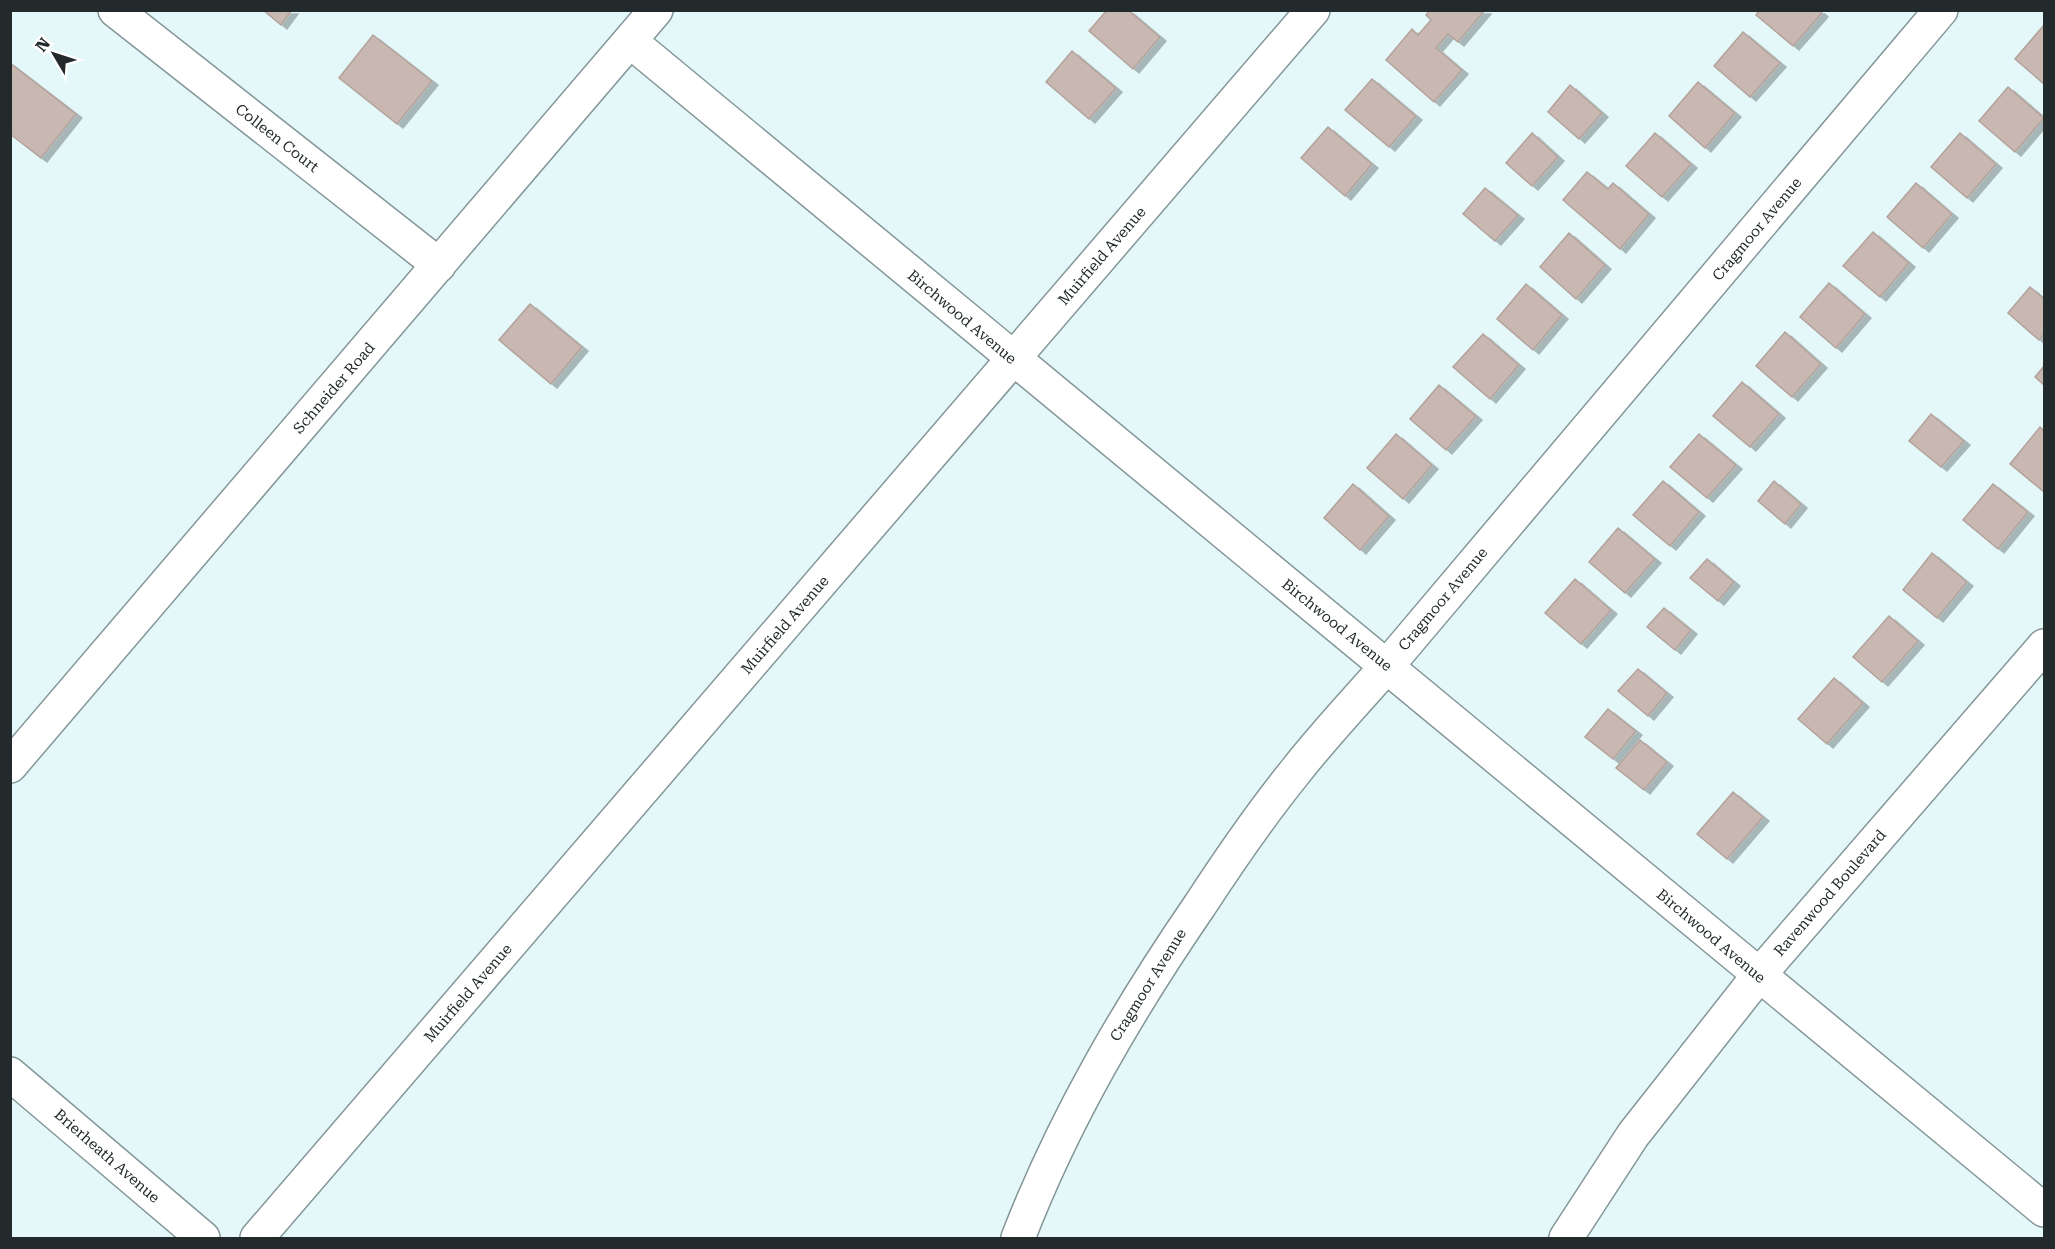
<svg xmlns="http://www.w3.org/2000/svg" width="2055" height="1249" viewBox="0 0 2055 1249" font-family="'Roboto Serif',serif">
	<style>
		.building { fill: #c8b8b1; stroke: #b2a29b; stroke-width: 1.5; filter: url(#shadow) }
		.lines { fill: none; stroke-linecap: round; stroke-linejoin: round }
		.minor-casing { stroke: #849698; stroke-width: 36 }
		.minor { stroke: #fff; stroke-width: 33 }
		.labels { text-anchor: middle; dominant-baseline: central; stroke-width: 6; stroke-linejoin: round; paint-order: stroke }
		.street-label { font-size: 15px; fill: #232a2b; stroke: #fff }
	</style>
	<defs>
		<filter id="shadow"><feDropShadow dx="6" dy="4" stdDeviation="0" flood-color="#0004"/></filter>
	</defs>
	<rect width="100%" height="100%" fill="#e4f8fa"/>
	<g class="building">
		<path d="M263,10H292L281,25Z"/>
		<path d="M1107,10H1128L1160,37L1133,69L1089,31Z"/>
		<path d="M1430,10H1485L1458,42L1448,34L1436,48L1462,70L1434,102L1386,60L1412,29L1418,35L1431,20L1426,15Z"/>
		<path d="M1760,10H1819L1822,13L1793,46L1756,15Z"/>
		<path d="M2044,25V84L2015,59Z"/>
		<path d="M1743,32L1780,63L1750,97L1714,66Z"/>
		<path d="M373,35L432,81L397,124L339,78Z"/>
		<path d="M1072,51L1116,88L1089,119L1046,82Z"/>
		<path d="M10,63L76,114L41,158L10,134Z"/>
		<path d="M1372,79L1416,116L1389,147L1345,110Z"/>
		<path d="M1698,82L1735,113L1705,148L1669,116Z"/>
		<path d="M1570,85L1602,113L1579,139L1548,112Z"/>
		<path d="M2008,87L2044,118L2015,152L1979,121Z"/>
		<path d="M1328,127L1372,164L1345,196L1301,158Z"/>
		<path d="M1532,133L1558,157L1532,186L1506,163Z"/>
		<path d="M1655,133L1691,164L1662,197L1626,166Z"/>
		<path d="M1960,133L1996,164L1967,198L1931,167Z"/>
		<path d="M1587,172L1608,189L1613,183L1649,214L1620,249L1563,200Z"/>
		<path d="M1916,183L1952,214L1923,248L1887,217Z"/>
		<path d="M1485,188L1518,215L1495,241L1463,214Z"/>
		<path d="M1873,232L1909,263L1880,297L1843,266Z"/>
		<path d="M1569,233L1605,265L1576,299L1540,267Z"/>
		<path d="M1829,283L1865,314L1836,348L1800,317Z"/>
		<path d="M1526,284L1562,315L1533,350L1497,319Z"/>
		<path d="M2030,287L2044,299V334L2039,340L2008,313Z"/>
		<path d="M530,304L582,347L551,384L499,340Z"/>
		<path d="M1785,332L1821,364L1792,397L1756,366Z"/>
		<path d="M1483,334L1519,365L1490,399L1453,367Z"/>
		<path d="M2044,366V385L2035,377Z"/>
		<path d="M1742,382L1779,414L1750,447L1713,416Z"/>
		<path d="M1439,385L1476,416L1446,450L1410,419Z"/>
		<path d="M1931,414L1964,441L1941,467L1909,441Z"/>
		<path d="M2040,427L2044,431V492L2010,464Z"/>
		<path d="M1396,434L1432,465L1403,499L1367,468Z"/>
		<path d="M1699,434L1736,465L1707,498L1670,467Z"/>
		<path d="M1663,481L1699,512L1670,546L1633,515Z"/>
		<path d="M1774,481L1801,504L1785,524L1758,501Z"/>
		<path d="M1353,484L1389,516L1360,550L1324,518Z"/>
		<path d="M1993,484L2028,512L1998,549L1963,520Z"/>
		<path d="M1618,528L1655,559L1625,593L1589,562Z"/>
		<path d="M1932,553L1967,582L1937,618L1903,590Z"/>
		<path d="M1707,559L1734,582L1718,601L1690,578Z"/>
		<path d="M1575,579L1611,610L1581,644L1545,613Z"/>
		<path d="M1664,608L1691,630L1675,650L1647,627Z"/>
		<path d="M1889,616L1918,641L1882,682L1853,657Z"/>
		<path d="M1638,669L1667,693L1648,716L1618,691Z"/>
		<path d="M1834,678L1863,703L1827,744L1798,719Z"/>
		<path d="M1608,709L1636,731L1613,759L1585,737Z"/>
		<path d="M1640,740L1667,762L1644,790L1616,768Z"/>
		<path d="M1733,792L1763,817L1727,859L1697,834Z"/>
	</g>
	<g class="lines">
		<defs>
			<g id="minor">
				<path d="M115,10L439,265"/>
				<path d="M630,41L2044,1210"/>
				<path d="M10,766L656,10"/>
				<path d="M10,1074L203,1238"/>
				<path d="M257,1238L1313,10"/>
				<path d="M1018,1238C1064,1119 1128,1010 1200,905C1230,859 1261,814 1295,772C1324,735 1356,701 1387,666L1941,10"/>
				<path d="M1566,1238L1633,1135L1759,975L2044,646"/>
			</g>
		</defs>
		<use href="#minor" class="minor-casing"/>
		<use href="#minor" class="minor"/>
	</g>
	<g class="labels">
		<g class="street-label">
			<text transform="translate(277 138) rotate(38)">Colleen Court</text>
			<text transform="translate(1757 229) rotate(-50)">Cragmoor Avenue</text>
			<text transform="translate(1102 256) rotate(-49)">Muirfield Avenue</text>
			<text transform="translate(962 317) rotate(40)">Birchwood Avenue</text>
			<text transform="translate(334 388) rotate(-49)">Schneider Road</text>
			<text transform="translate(1443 599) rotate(-50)">Cragmoor Avenue</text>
			<text transform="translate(785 625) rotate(-49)">Muirfield Avenue</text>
			<text transform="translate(1337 625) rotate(39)">Birchwood Avenue</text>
			<text transform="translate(1830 893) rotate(-49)">Ravenwood Boulevard</text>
			<text transform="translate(1711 936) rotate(40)">Birchwood Avenue</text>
			<text transform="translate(1148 985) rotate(-58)">Cragmoor Avenue</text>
			<text transform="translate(468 993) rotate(-49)">Muirfield Avenue</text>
			<text transform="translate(107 1156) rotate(41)">Brierheath Avenue</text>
		</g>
	</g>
	<rect width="2055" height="1249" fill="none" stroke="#232a2b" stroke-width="24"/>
	<g transform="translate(54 54) rotate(309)" stroke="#ffffff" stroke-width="4.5" paint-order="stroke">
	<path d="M0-4.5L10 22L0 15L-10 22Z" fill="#232a2b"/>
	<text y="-9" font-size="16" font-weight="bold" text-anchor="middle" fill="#232a2b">N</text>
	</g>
</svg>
